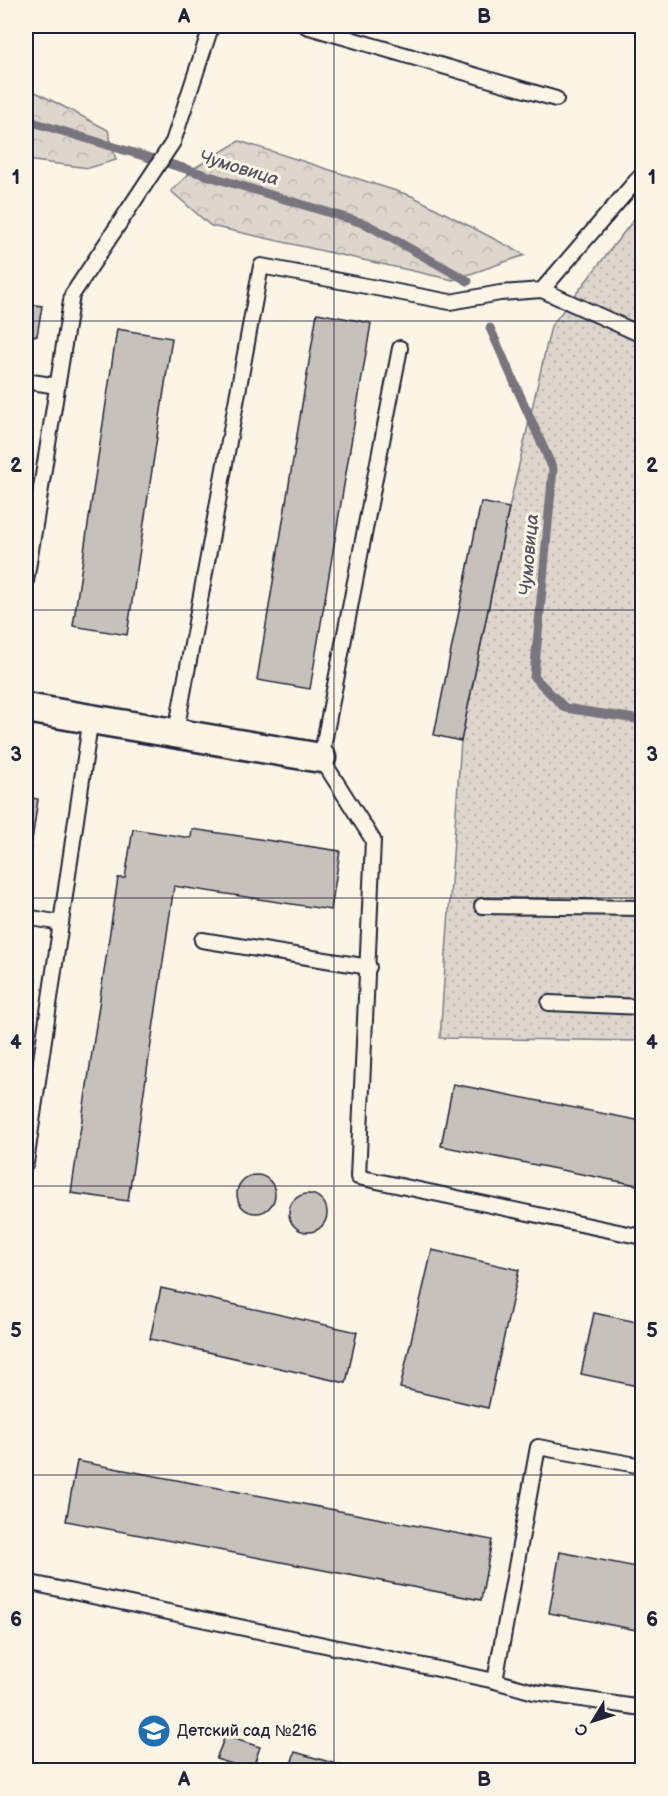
<svg xmlns="http://www.w3.org/2000/svg" width="668" height="1796" viewBox="0 0 668 1796" font-family="'Balsamiq Sans',sans-serif">
	<style>
		.forest { fill: url(#forest-crowns); stroke: #7f7c84; stroke-width: 1.5 }
		.garden { fill: url(#garden-dots); stroke: #7f7c84; stroke-width: 1.5 }
		.lines { fill: none; stroke-linecap: round; stroke-linejoin: round }
		.stream { stroke: #78757e; stroke-width: 9 }
		.building { fill: #c6c1bb; stroke: #22223b; stroke-width: 1.5 }
		.lane-casing { stroke: #22223b; stroke-width: 18 }
		.street-casing { stroke: #22223b; stroke-width: 33 }
		.lane { stroke: #fcf5e5; stroke-width: 14 }
		.street { stroke: #fcf5e5; stroke-width: 28 }
		.grid { fill: none; stroke: #22223b; stroke-width: 1.5; stroke-opacity: 0.55 }
		.labels { text-anchor: middle; dominant-baseline: central; stroke-width: 6; stroke-linejoin: round; paint-order: stroke }
		.poi-label { font-size: 16px; fill: #22223b; stroke: #fcf5e5; text-anchor: start }
		.water-label { font-size: 18px; font-style: italic; fill: #545362; stroke: #fcf5e5 }
		.neatline { fill: none; stroke: #22223b; stroke-width: 2 }
		.grid-label { font-size: 20px; text-anchor: middle; font-weight: bold; fill: #22223b }
	</style>
	<defs>
		<pattern id="forest-crowns" width="20" height="18" patternUnits="userSpaceOnUse" patternTransform="scale(1.5)"><rect width="20" height="18" fill="#dcd6cc"/><path d="M2 6a3 3 0 1 1 6 0M12 15a3 3 0 1 1 6 0" fill="none" stroke="#bcb7b0"/></pattern>
		<pattern id="garden-dots" width="8" height="8" patternUnits="userSpaceOnUse" patternTransform="scale(1.5)"><rect width="8" height="8" fill="#dcd6cc"/><path d="M2 2h.1M6 6h.1" fill="none" stroke="#bcb7b0" stroke-width="1.8" stroke-linecap="round"/></pattern>
	</defs>
	<rect width="100%" height="100%" fill="#fcf5e5"/>
	<filter id="ink" filterUnits="userSpaceOnUse"><feTurbulence type="fractalNoise" baseFrequency=".0167" numOctaves="2"/><feDisplacementMap in="SourceGraphic" scale="12" xChannelSelector="R" yChannelSelector="G"/><feConvolveMatrix kernelMatrix="1 2 1 2 8 2 1 2 1" color-interpolation-filters="sRGB"/></filter>
	<g filter="url(#ink)">
		<g class="forest">
			<path d="M26,87L108,130L116,160L89,168L26,160Z"/>
			<path d="M239,141L412,196L525,255L453,280L211,226L171,191L196,167Z"/>
		</g>
		<path class="garden" d="M642,209V1041L440,1038L461,741L509,508L551,326Z"/>
		<g class="lines">
			<g class="stream">
				<path d="M26,120L366,224L468,281"/>
				<path d="M490,328L553,469L534,677L565,708L642,720"/>
			</g>
		</g>
		<g class="building">
			<path d="M26,259L35,260L28,304L42,306L37,336L26,335Z"/>
			<path d="M317,313L371,323L310,689L257,680Z"/>
			<path d="M117,329L172,338L127,635L73,626Z"/>
			<path d="M481,502L509,508L461,741L434,735Z"/>
			<path d="M26,797L38,799L29,861H26Z"/>
			<path d="M133,829L191,838L192,829L340,851L331,910L174,886L128,1201L71,1193L118,878H125Z"/>
			<path d="M26,977L36,979L28,1028H26Z"/>
			<path d="M453,1084L642,1121V1186L441,1146Z"/>
			<circle cx="256" cy="1194" r="19"/>
			<circle cx="308" cy="1213" r="19"/>
			<path d="M432,1250L519,1270L488,1408L400,1388Z"/>
			<path d="M161,1288L357,1332L346,1383L150,1339Z"/>
			<path d="M594,1313L642,1323V1387L581,1374Z"/>
			<path d="M77,1461L492,1540L481,1600L66,1521Z"/>
			<path d="M560,1552L642,1568V1631L549,1613Z"/>
			<path d="M225,1736L260,1747L252,1770L216,1759Z"/>
			<path d="M295,1752L357,1770H289Z"/>
		</g>
		<g class="lines">
			<defs>
				<g id="lane">
					<path d="M306,26L556,99"/>
					<path d="M542,290L642,335"/>
					<path d="M400,348L321,758L373,840L358,1177L642,1237"/>
					<path d="M26,381L57,386"/>
					<path d="M26,581L72,295L173,142L211,27"/>
					<path d="M176,732L261,266L450,302L500,293L542,290L642,174"/>
					<path d="M482,906L642,908"/>
					<path d="M26,917L61,923"/>
					<path d="M202,940L369,967"/>
					<path d="M549,1003L642,1007"/>
					<path d="M26,1163L91,717"/>
					<path d="M642,1466L538,1447L495,1681L534,1692L642,1708"/>
					<path d="M26,1582L495,1681"/>
				</g>
				<path id="street" d="M26,708L321,758"/>
			</defs>
			<use href="#lane" class="lane-casing"/>
			<use href="#street" class="street-casing"/>
			<use href="#lane" class="lane"/>
			<use href="#street" class="street"/>
		</g>
	</g>
	<path class="grid" d="M334,26V1770M26,321H642M26,610H642M26,898H642M26,1186H642M26,1475H642"/>
	<defs>
		<symbol id="school-disc" viewBox="-11 -11 22 22"><circle r="9.5" fill="#1f6fb2" stroke="#fcf5e5"/><path d="M0-5L7-2L0 1L-7-2ZM-4 1L0 2.5L4 1V4Q0 6-4 4Z" fill="#fff"/></symbol>
	</defs>
	<g fill-rule="evenodd">
		<use href="#school-disc" x="135" y="1712" width="38" height="38"/>
	</g>
	<g class="labels">
		<g class="poi-label">
			<text x="177" y="1731">Детский сад №216</text>
		</g>
		<g class="water-label">
			<text transform="translate(239 168) rotate(17)">Чумовица</text>
			<text transform="translate(529 555) rotate(-85)">Чумовица</text>
		</g>
	</g>
	<rect width="668" height="1796" fill="none" stroke="#fcf5e5" stroke-width="66"/>
	<g transform="translate(593 1721) rotate(232)" stroke="#fcf5e5" stroke-width="4.5" paint-order="stroke">
	<path d="M0-4.5L10 22L0 15L-10 22Z" fill="#22223b"/>
	<text y="-9" font-size="16" font-weight="bold" text-anchor="middle" fill="#22223b">С</text>
	</g>
	<rect x="33" y="33" width="602" height="1730" class="neatline"/>
	<g class="grid-label">
		<text x="184" y="23">A</text>
		<text x="484" y="23">B</text>
		<text x="16" y="184">1</text>
		<text x="652" y="184">1</text>
		<text x="16" y="472">2</text>
		<text x="652" y="472">2</text>
		<text x="16" y="761">3</text>
		<text x="652" y="761">3</text>
		<text x="16" y="1049">4</text>
		<text x="652" y="1049">4</text>
		<text x="16" y="1337">5</text>
		<text x="652" y="1337">5</text>
		<text x="16" y="1626">6</text>
		<text x="652" y="1626">6</text>
		<text x="184" y="1786">A</text>
		<text x="484" y="1786">B</text>
	</g>
</svg>
